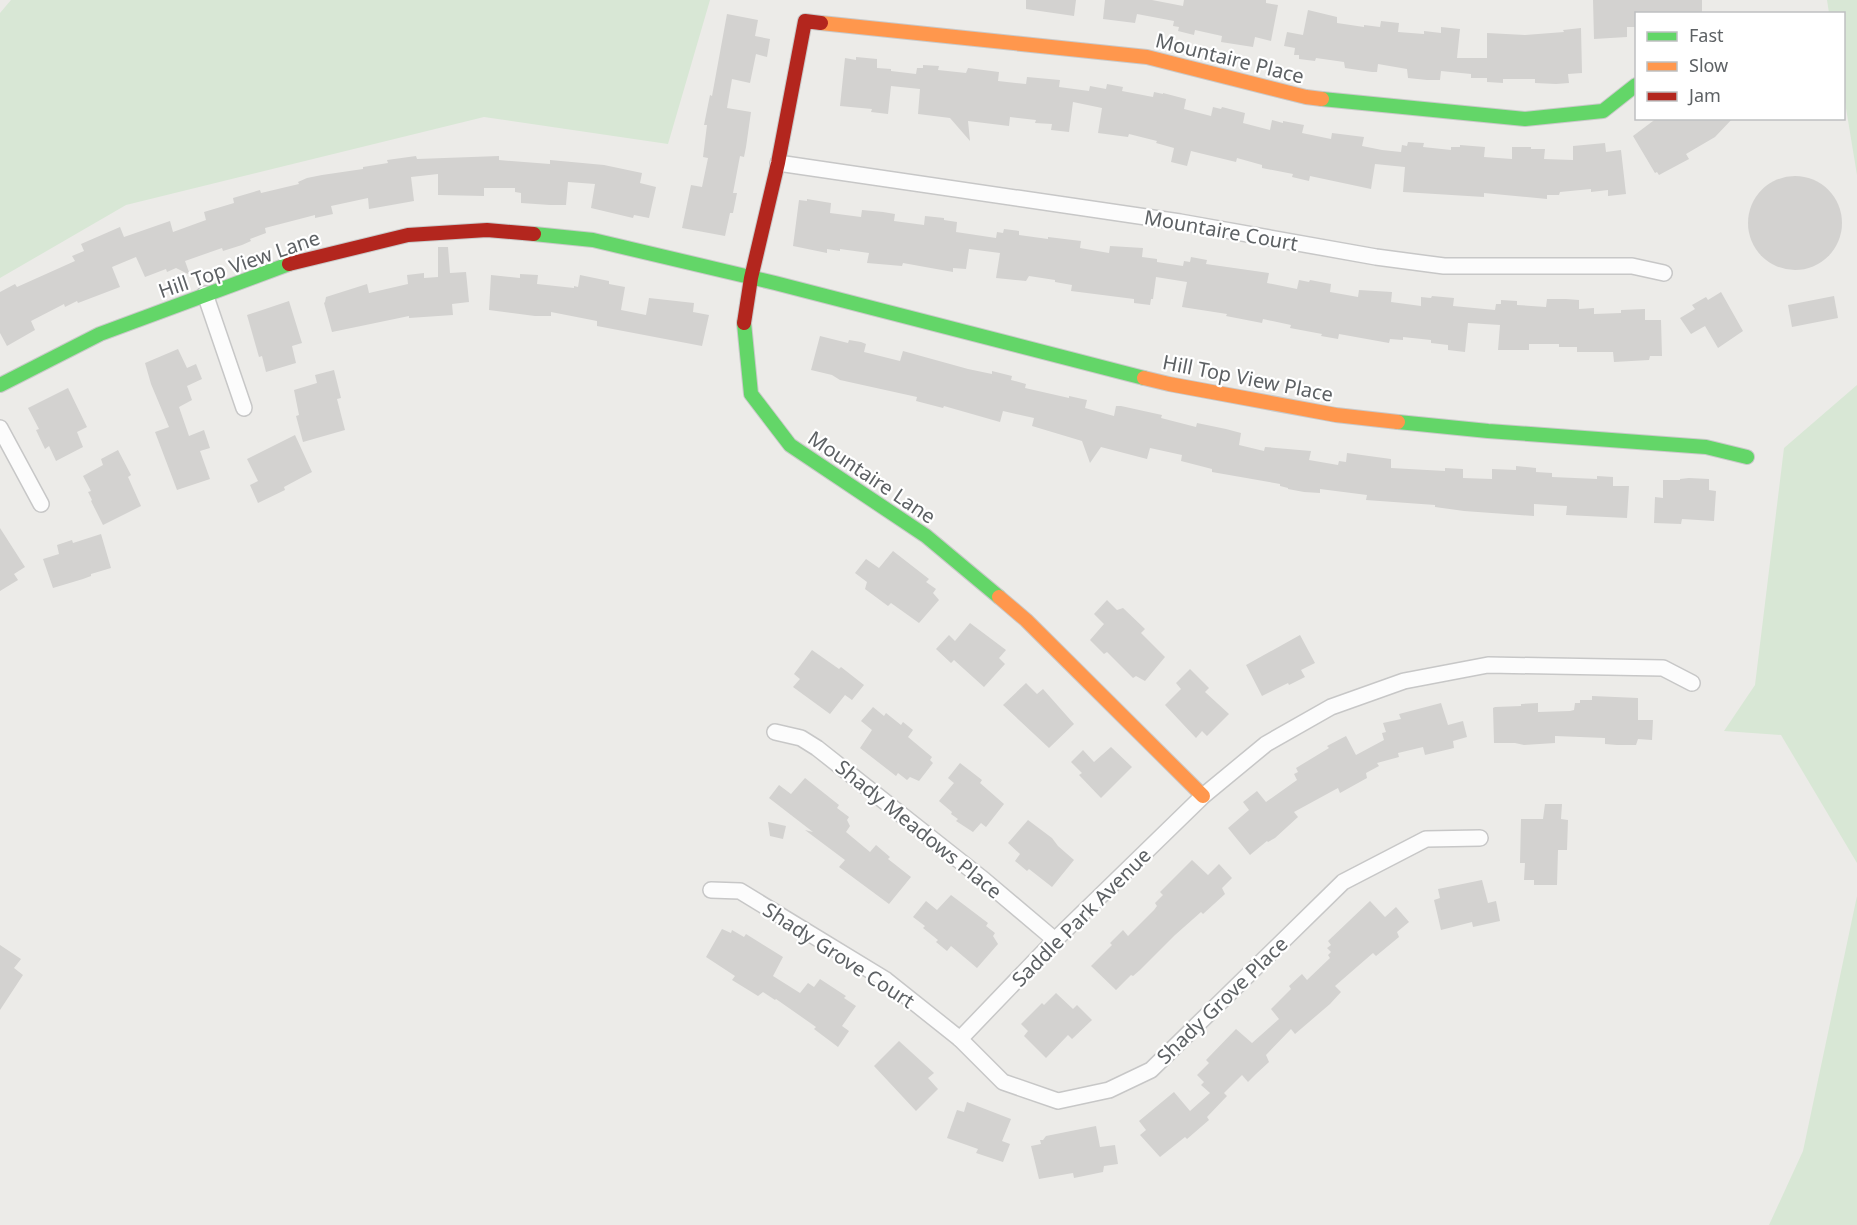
<svg xmlns="http://www.w3.org/2000/svg" width="1857" height="1225" viewBox="0 0 1857 1225" font-family="'Noto Sans',sans-serif">
	<style>
		.green { fill: #d8e7d5 }
		.building { fill: #d3d2d0 }
		.lines { fill: none; stroke-linecap: round; stroke-linejoin: round }
		.street-casing { stroke: #c7c7c7; stroke-width: 18 }
		.fast-casing { stroke: #c9c9c9; stroke-width: 16 }
		.slow-casing { stroke: #c9c9c9; stroke-width: 16 }
		.jam-casing { stroke: #c9c9c9; stroke-width: 16 }
		.street { stroke: #fcfcfc; stroke-width: 15 }
		.fast { stroke: #63d668; stroke-width: 14 }
		.slow { stroke: #ff974d; stroke-width: 14 }
		.jam { stroke: #b3261e; stroke-width: 14 }
		.labels { text-anchor: middle; dominant-baseline: central; stroke-width: 4.5; stroke-linejoin: round; paint-order: stroke }
		.street-label { font-size: 20px; fill: #5d6164; stroke: #fff }
	</style>
	<rect width="100%" height="100%" fill="#ecebe8"/>
	<g class="green">
		<path d="M11,0H710L668,144L484,117L126,205L0,278V13Z"/>
		<path d="M1827,0H1857V175L1844,96V14L1829,13Z"/>
		<path d="M1857,385V863L1781,735L1724,731L1755,685L1784,448Z"/>
		<path d="M1857,896V1225H1769L1803,1151Z"/>
	</g>
	<g class="building">
		<path d="M1026,0H1076L1074,16L1026,9Z"/>
		<path d="M1105,0H1152L1183,6L1184,0H1266V3L1278,5L1271,41L1255,37L1253,47L1221,42L1222,36L1195,30L1194,35L1178,31L1179,27L1173,26L1174,21L1137,14L1135,23L1103,19Z"/>
		<path d="M1593,0H1702V14H1636V27H1627V37L1594,39Z"/>
		<path d="M1308,10L1337,17V23L1364,27V25L1380,27L1381,21L1399,23L1398,32L1424,34V31L1441,33V27L1460,29L1457,58H1487V33L1525,35L1564,32L1563,30L1581,28L1582,73L1568,74L1569,83L1556,84L1535,83V79H1503V83L1487,82V78H1471V74L1441,71L1440,80H1427L1408,78L1407,69L1378,64L1377,72H1372L1345,68L1344,62L1316,58L1315,61L1299,59V55H1294L1295,48L1284,46L1287,32L1303,35Z"/>
		<path d="M727,14L758,20L755,36L770,39L767,57L756,54L750,83L732,79L727,108L751,112L746,147L744,157L740,156L733,193H737L733,213H730L725,236L682,228L691,185L702,187L708,158L703,157L707,125H704L710,95L712,96Z"/>
		<path d="M856,57L877,59V68L891,69V71L916,74L917,68H923V65L939,66L938,70L966,73L968,68L999,72L998,81L1026,84L1027,77L1060,80L1059,87L1089,91L1090,86L1106,89L1107,84L1123,87L1122,91L1153,97L1154,92L1163,94V93L1186,99L1184,109L1211,116L1213,107L1221,109L1222,107L1245,113L1243,123L1270,130L1272,120L1283,123V121L1304,125L1302,133L1331,139L1332,133L1364,137L1362,146L1382,150L1401,152L1402,145L1407,146L1408,142L1424,143L1423,147L1451,150V147H1460V145L1485,147L1484,157L1512,159V147H1531V149H1545L1544,159L1573,160V146L1605,143L1606,152L1621,150L1626,194L1608,196V190L1591,192V189L1560,192L1559,195H1547V199L1484,193V197L1403,192L1405,167L1375,164L1371,189L1310,176L1309,181L1292,177L1293,174L1262,168V165L1237,158L1236,162L1191,151L1187,166L1171,162L1174,148L1156,143L1157,141L1129,134L1128,137L1098,133L1102,108L1073,102L1069,132L1051,130L1052,124L1035,123L1036,120L1010,117L1009,126L968,121L970,141L950,118L918,114L920,89L891,86L888,114L871,112L872,109L840,106L845,58L856,60Z"/>
		<path d="M1657,118H1733L1715,137L1686,154L1689,159L1659,175L1657,172L1655,173L1633,136Z"/>
		<path d="M416,156L417,159L499,156V160L524,162L550,164V160L604,165L642,173L640,183L656,187L649,218L634,215L633,218L591,208L595,184L568,182L566,205H550L521,203V193L515,192V188H484V196L438,195V174L411,177L414,201L369,209L368,198L331,206L333,214L315,218V215L265,228L266,233L250,239L251,241L242,245L223,251L222,248L185,261L190,275L176,268L167,272L166,269L145,277L136,257L112,267L120,287L78,303L77,301L65,307L64,304L31,321L35,330L7,346L0,333V292L15,284L17,287L75,261L72,256L84,251L81,244L120,227L124,237L170,221L173,232L206,220L204,212L234,203L233,198L260,190L261,193L299,184L298,182L307,178L322,175L363,169V167L388,163L387,160Z"/>
		<circle cx="1795" cy="223" r="47"/>
		<path d="M807,199L831,203L830,213L861,217L862,210L883,212L895,214L894,221L924,225L925,216L944,218V220L957,222L956,232L996,238L997,232L1003,233L1004,229L1019,231V235L1048,239V237L1081,241L1080,248L1109,253L1110,246L1143,248L1142,257L1157,259V262L1183,266L1184,261L1190,262L1191,257L1207,260L1206,264L1269,273L1267,283L1297,289L1299,280L1309,282L1310,280L1331,284L1330,292L1358,297L1359,290L1392,292L1391,302L1421,306V297L1431,298L1432,296L1454,298L1453,306L1495,310L1496,304H1501V300L1517,301V305L1546,307L1547,299H1566L1579,300V309L1594,308V314L1621,313V310L1645,309V320H1661L1662,356H1650L1649,360L1614,362L1613,352H1577V347H1559V344H1529V350H1498L1500,325L1468,323L1465,352L1448,350V345L1431,343V340L1403,337V340L1390,339L1389,343L1339,334L1338,339L1321,336L1322,334L1290,328L1291,325L1263,319L1262,323L1226,316L1227,314L1182,307L1187,282L1156,277L1153,299H1151L1150,305L1134,303V299L1071,291L1072,285L1055,282V280L1029,276L1026,281L996,278L1000,253L969,249L966,269L953,268V272L903,263L902,266L867,263L869,253L840,249V251L827,249V253L793,246L799,200L807,201Z"/>
		<path d="M438,247H448L450,273L466,272L469,302L452,304L453,315L409,318V316L332,332L324,303L325,302L326,297L367,284L369,293L408,284L407,275L424,273V278L438,277Z"/>
		<path d="M520,274L538,275L537,284L574,288V286L578,287L580,275L609,281V284L625,287L621,310L646,315L649,298L694,303L693,312L709,315L702,346L597,326V321L551,312V316H535L489,310L491,275L520,278Z"/>
		<path d="M1721,292L1743,331L1718,348L1705,326L1691,334L1680,318L1695,309L1692,305L1706,297L1708,300Z"/>
		<path d="M1834,296L1838,318L1792,327L1788,305Z"/>
		<path d="M289,301L302,343L292,346L296,363L266,372L262,356L259,357L247,315Z"/>
		<path d="M820,336L848,343L849,340L861,342L866,344L864,352L900,361L903,351L968,369L992,374V371L1012,376L1011,380L1026,384L1025,388L1069,398V396L1087,400L1085,408L1114,416L1116,406H1121L1162,415L1161,418L1196,427L1197,423L1226,429L1241,433L1239,445L1264,451L1265,447L1311,451L1309,460L1338,465L1339,461L1346,462L1347,453L1391,459V468L1445,471V468L1463,469V478L1492,479V469L1516,470V466L1536,468V472L1552,473V477L1597,479V476L1613,477V486H1629L1627,518L1566,515L1567,506L1534,504V516L1464,511L1435,507V505L1366,500L1367,495L1320,489V493L1304,492L1288,489V488L1280,486V484L1212,472V469L1181,461L1182,455L1150,448L1147,459L1101,447L1090,463L1082,441L1032,426L1034,418L1003,411L1000,422L944,406L943,408L916,401L917,397L840,380L832,375L811,370Z"/>
		<path d="M178,349L187,368L196,364L202,379L187,386L192,400L179,407L189,436L204,430L210,448L200,451L210,479L177,490L155,432L169,427L151,384L145,363Z"/>
		<path d="M334,370L341,398L337,399L345,430L303,442L296,416L299,415L294,390L317,383L315,375Z"/>
		<path d="M68,388L87,427L77,432L83,447L56,461L49,446L45,449L36,430L39,429L28,408Z"/>
		<path d="M295,435L312,472L284,487L285,490L258,503L250,485L258,481L247,459Z"/>
		<path d="M118,450L131,475L128,477L141,506L103,525L91,501L92,500L88,492L91,491L83,476L103,465L101,459Z"/>
		<path d="M1689,478L1709,479V490L1716,491L1714,521L1682,519L1681,524L1654,523L1655,497L1663,498V480H1680V479Z"/>
		<path d="M0,528L25,567L14,574L18,580L0,591Z"/>
		<path d="M101,534L111,568L91,574V576L83,579L53,588L43,559L59,554L57,545L72,540L73,543Z"/>
		<path d="M893,551L929,579L926,582L936,589L933,593L939,600L919,623L891,603L888,606L865,589L867,582L855,573L866,559L879,568Z"/>
		<path d="M1107,600L1117,610L1123,608L1145,629L1141,633L1165,657L1145,681L1136,676L1133,678L1107,652L1104,654L1090,640L1104,624L1094,614Z"/>
		<path d="M970,623L1006,650L999,658L1005,664L984,687L954,660L951,663L936,649L949,635L955,641Z"/>
		<path d="M1300,635L1315,663L1301,670L1305,677L1289,685L1288,683L1262,696L1246,665Z"/>
		<path d="M812,650L839,669L841,667L864,685L852,700L845,695L830,714L793,687L800,679L794,674Z"/>
		<path d="M1190,669L1209,688L1205,692L1229,714L1207,736L1202,731L1196,738L1165,705L1181,689L1176,683Z"/>
		<path d="M1026,683L1037,694L1043,689L1074,724L1049,748L1003,705Z"/>
		<path d="M1592,696L1638,698V720H1653L1652,740L1638,739L1636,745H1617L1605,744V738L1555,736V743L1524,745L1515,743H1494L1493,708L1495,707L1521,706V704L1538,703V712L1570,711L1574,710L1575,703H1580V700H1592Z"/>
		<path d="M1441,703L1448,725L1463,721L1467,737L1453,741L1454,748L1425,755L1423,747L1398,753L1399,757L1377,763L1379,766L1366,773L1367,778L1340,793L1338,788L1294,812L1298,817L1275,838L1268,842L1267,841L1250,855L1228,828L1249,810L1243,802L1257,791L1266,802L1297,780L1294,774L1298,772L1296,768L1329,748L1327,746L1346,736L1356,755L1384,740L1382,733L1386,732L1383,723L1401,719L1399,714Z"/>
		<path d="M873,707L884,716L886,713L901,725L903,722L913,730L908,737L932,757L930,760L933,763L919,781L910,777L907,780L898,773L896,776L860,748L872,730L861,721Z"/>
		<path d="M1111,747L1132,767L1101,798L1079,775L1082,773L1071,762L1083,750L1094,762Z"/>
		<path d="M960,763L982,780L980,783L1004,804L986,827L981,823L973,832L956,821L958,819L951,814L952,812L939,801L954,783L948,778Z"/>
		<path d="M805,778L839,805L837,808L849,817L847,820L850,826L846,832L870,852L876,845L890,857L888,859L911,877L889,904L839,867L845,860L805,830L813,832L769,798L779,785L791,794Z"/>
		<path d="M1545,804H1562L1561,819L1568,820L1567,850H1558L1557,885H1534V880H1524L1525,863H1520L1521,819H1543Z"/>
		<path d="M1028,820L1052,838L1058,846L1074,860L1052,887L1029,869L1027,871L1015,861L1020,854L1008,843Z"/>
		<path d="M768,822L786,826L783,839L770,836Z"/>
		<path d="M1192,860L1208,875L1219,864L1232,878L1222,888L1225,894L1203,914L1201,912L1175,935L1140,970L1133,976L1131,975L1116,990L1091,966L1112,945L1110,943L1123,930L1128,936L1154,910L1157,906L1155,903L1163,895L1160,892Z"/>
		<path d="M1482,880L1488,903L1496,901L1500,921L1473,927L1472,922L1441,930L1434,900L1440,898L1438,889Z"/>
		<path d="M951,895L988,923L986,926L995,933L993,936L998,944L977,968L951,946L947,951L936,942L938,940L923,928L925,926L913,917L926,901L937,910Z"/>
		<path d="M1370,901L1385,917L1396,907L1409,922L1397,932L1399,937L1376,956L1373,953L1335,986L1341,992L1330,1004L1295,1034L1291,1029L1266,1055L1269,1062L1256,1074L1248,1082L1242,1075L1224,1093L1227,1096L1207,1117L1209,1120L1187,1139L1185,1137L1160,1157L1140,1135L1146,1130L1139,1121L1174,1092L1190,1111L1210,1093L1201,1085L1204,1082L1197,1075L1209,1063L1206,1060L1236,1029L1252,1043L1279,1019L1271,1009L1291,989L1289,986L1302,974L1307,980L1330,958L1328,955L1331,952L1327,948L1331,945L1328,941Z"/>
		<path d="M722,929L731,933L732,930L744,937L746,934L783,957L773,976L800,993L808,983L814,987L820,979L846,996L844,998L856,1006L842,1026L849,1031L838,1047L814,1029L816,1027L776,999L775,1000L763,992L758,996L732,980L735,976L706,957Z"/>
		<path d="M0,945L21,959L14,968L23,975L0,1010Z"/>
		<path d="M1056,993L1073,1009L1077,1005L1092,1020L1072,1039L1068,1035L1046,1058L1024,1036L1028,1031L1021,1024L1042,1003L1044,1005Z"/>
		<path d="M899,1041L934,1073L928,1078L938,1089L916,1111L874,1066Z"/>
		<path d="M967,1102L1011,1119L1002,1141L1010,1144L1003,1162L976,1153L978,1149L947,1138L957,1110L964,1112Z"/>
		<path d="M1096,1126L1100,1147L1115,1145L1118,1164L1104,1166L1103,1172L1074,1178L1073,1173L1039,1179L1031,1146L1041,1144L1040,1140H1043L1046,1136Z"/>
	</g>
	<g class="lines">
		<defs>
			<g id="street">
				<path d="M778,163L1180,222L1376,257L1444,266H1632L1664,273"/>
				<path d="M205,294L244,408"/>
				<path d="M0,428L41,504"/>
				<path d="M775,732L801,738L817,748L984,880L1055,940"/>
				<path d="M711,890L740,891L886,980L960,1039L1003,1082L1058,1101L1109,1090L1151,1070L1343,882L1426,839L1480,838"/>
				<path d="M960,1039L1055,940L1203,796L1266,744L1331,707L1404,681L1488,665L1663,668L1692,683"/>
			</g>
			<g id="fast">
				<path d="M1322,99L1525,119L1603,111L1636,85"/>
				<path d="M534,234L593,240L775,283L1144,378"/>
				<path d="M744,323L751,394L790,445L926,536L999,597"/>
				<path d="M0,385L100,334L289,264"/>
				<path d="M1398,422L1488,431L1706,447L1747,457"/>
			</g>
			<g id="slow">
				<path d="M821,23L1147,57L1306,97L1322,99"/>
				<path d="M1144,378L1169,384L1336,415L1398,422"/>
				<path d="M999,597L1026,620L1203,796"/>
			</g>
			<g id="jam">
				<path d="M289,264L408,235L487,230L534,234"/>
				<path d="M744,323L751,278L778,163L805,21L821,23"/>
			</g>
		</defs>
		<use href="#street" class="street-casing"/>
		<use href="#fast" class="fast-casing"/>
		<use href="#slow" class="slow-casing"/>
		<use href="#jam" class="jam-casing"/>
		<use href="#street" class="street"/>
		<use href="#fast" class="fast"/>
		<use href="#slow" class="slow"/>
		<use href="#jam" class="jam"/>
	</g>
	<g class="labels">
		<g class="street-label">
			<text transform="translate(1230 58) rotate(14)">Mountaire Place</text>
			<text transform="translate(1221 230) rotate(10)">Mountaire Court</text>
			<text transform="translate(239 264) rotate(-19)">Hill Top View Lane</text>
			<text transform="translate(1248 378) rotate(11)">Hill Top View Place</text>
			<text transform="translate(872 477) rotate(34)">Mountaire Lane</text>
			<text transform="translate(919 829) rotate(39)">Shady Meadows Place</text>
			<text transform="translate(1081 917) rotate(-45)">Saddle Park Avenue</text>
			<text transform="translate(839 955) rotate(33)">Shady Grove Court</text>
			<text transform="translate(1222 1000) rotate(-44)">Shady Grove Place</text>
		</g>
	</g>
	<rect x="1635" y="12" width="210" height="108" fill="#ffffff" stroke="#bec0c1" stroke-width="1.5"/>
	<rect x="1647" y="32" width="30" height="9" fill="#63d668" stroke="#bec0c1" stroke-width="1.5"/>
	<text x="1689" y="42" font-size="18" fill="#5d6164">Fast</text>
	<rect x="1647" y="62" width="30" height="9" fill="#ff974d" stroke="#bec0c1" stroke-width="1.5"/>
	<text x="1689" y="72" font-size="18" fill="#5d6164">Slow</text>
	<rect x="1647" y="92" width="30" height="9" fill="#b3261e" stroke="#bec0c1" stroke-width="1.5"/>
	<text x="1689" y="102" font-size="18" fill="#5d6164">Jam</text>
</svg>
